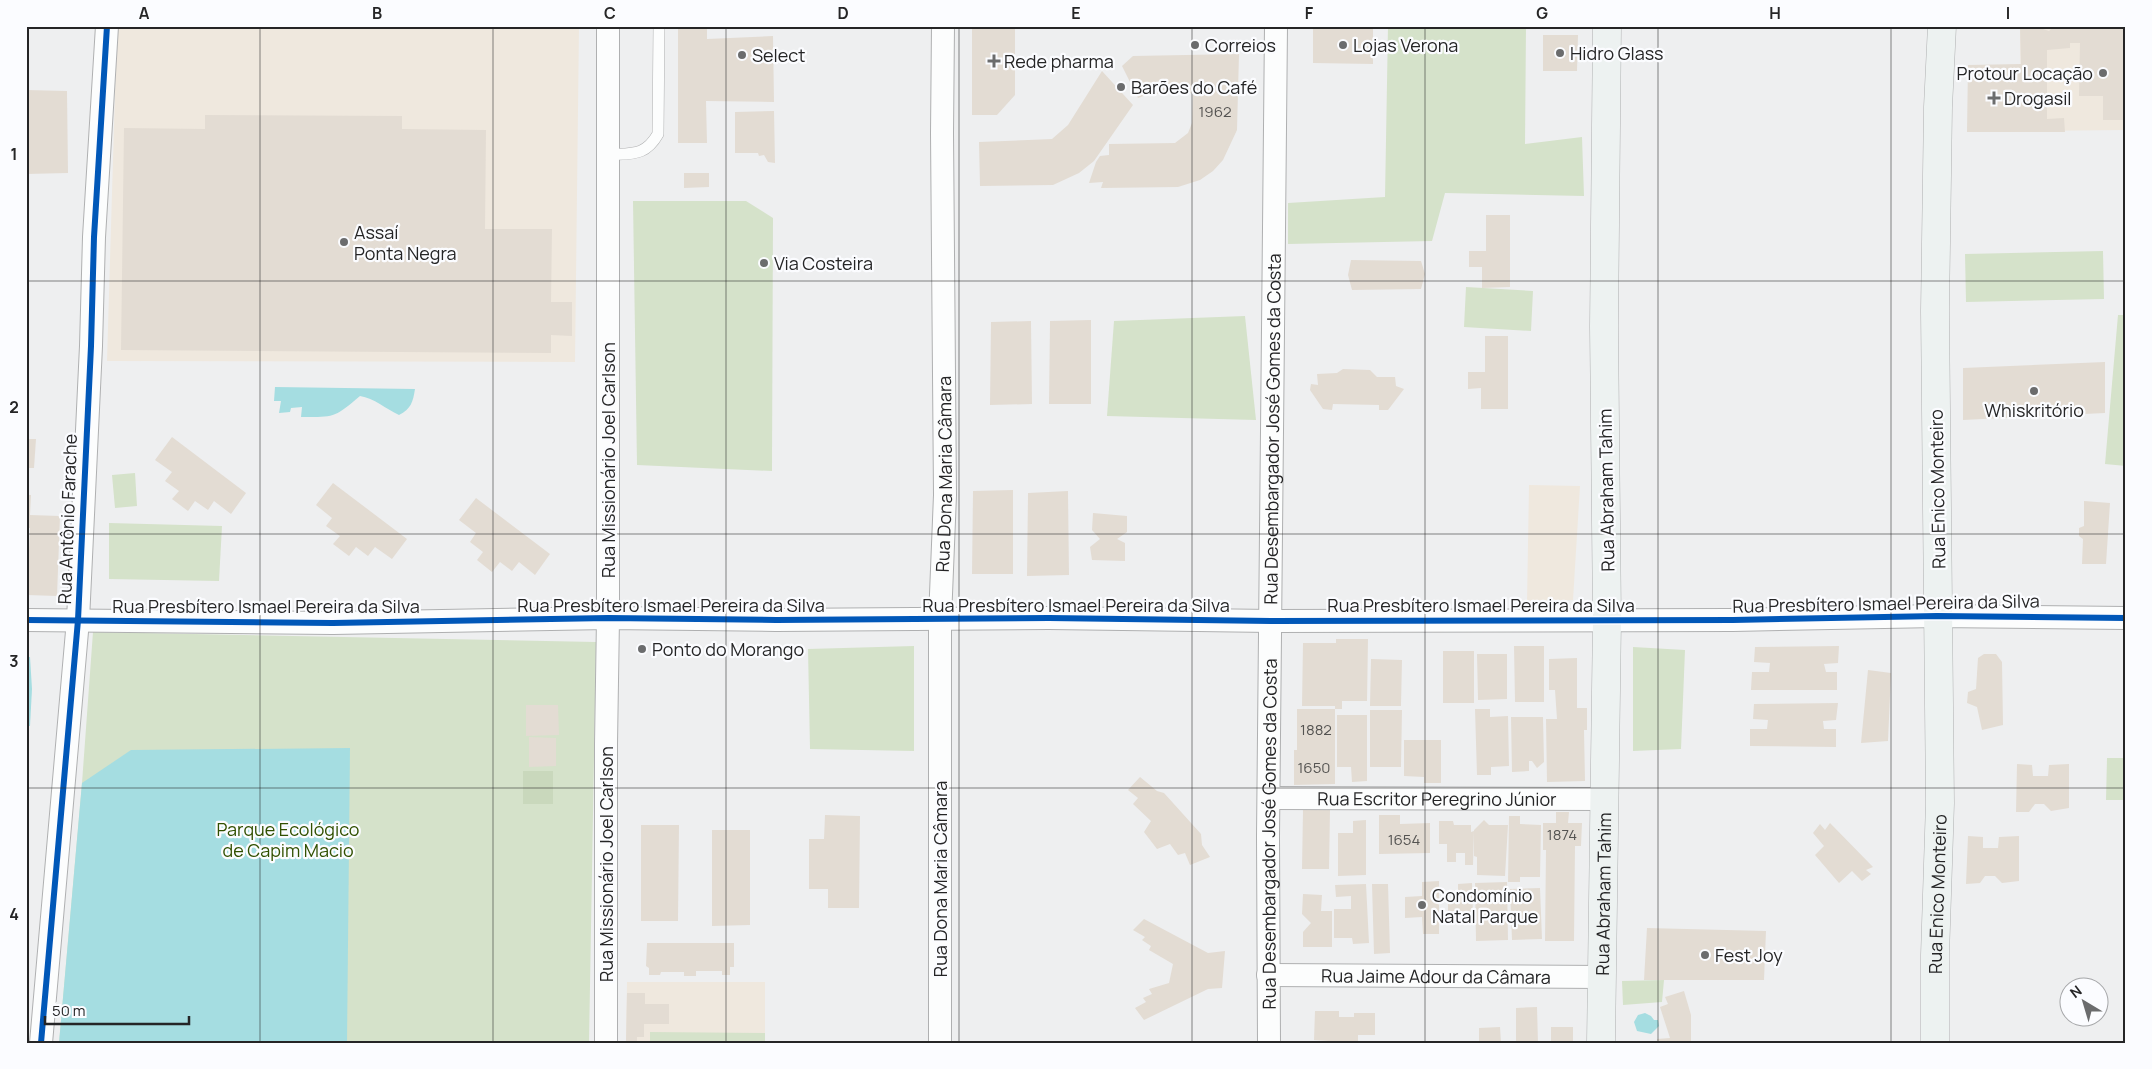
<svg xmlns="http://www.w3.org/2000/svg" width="2152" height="1069" viewBox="0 0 2152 1069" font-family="Manrope,sans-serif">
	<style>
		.commercial { fill: #efe8de }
		.green { fill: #d5e2ca }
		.forest { fill: #c9d8bc }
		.water { fill: #a5dde1 }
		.building { fill: #e3dcd3 }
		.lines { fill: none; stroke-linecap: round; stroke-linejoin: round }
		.lane-casing { stroke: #afb0b1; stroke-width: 12 }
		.street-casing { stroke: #afb0b1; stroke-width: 24 }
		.secondary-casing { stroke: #afb0b1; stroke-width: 29 }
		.lane { stroke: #fcfdfd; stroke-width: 11 }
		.street { stroke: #fcfdfd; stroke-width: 22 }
		.secondary { stroke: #edf2f1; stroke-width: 28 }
		.cycleway-casing { stroke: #fbfcff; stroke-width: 9 }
		.cycleway { stroke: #0057b8; stroke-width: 6 }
		.grid { fill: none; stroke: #252526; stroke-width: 1; stroke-opacity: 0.55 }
		.poi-dot { fill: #6b6c6d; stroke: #fbfcff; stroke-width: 2 }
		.labels { text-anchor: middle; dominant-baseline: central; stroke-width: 4.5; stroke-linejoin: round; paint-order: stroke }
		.number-label { font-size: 15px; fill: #545351 }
		.poi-label { font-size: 18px; fill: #252526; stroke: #fbfcff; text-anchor: start }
		.street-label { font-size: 18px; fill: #252526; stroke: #fbfcff }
		.park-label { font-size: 18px; fill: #315000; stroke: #fbfcff }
		.neatline { fill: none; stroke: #252526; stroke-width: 2 }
		.grid-label { font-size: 16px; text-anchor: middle; font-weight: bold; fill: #252526 }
	</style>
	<rect width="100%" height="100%" fill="#eeeff0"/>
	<g class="commercial">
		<path d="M117,26L239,28L240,26H579L575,362L107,361Z"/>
		<path d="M2020,26H2126V130L2021,131Z"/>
		<path d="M1529,485L1580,486L1573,600L1527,602Z"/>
		<path d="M627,982H765V1043H626Z"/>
	</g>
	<g class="green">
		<path d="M1388,26H1526L1525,144L1582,137L1584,196L1445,193L1432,241L1288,244V203L1385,197Z"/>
		<path d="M633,201H746L773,218L772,471L637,465Z"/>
		<path d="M2103,251L2104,299L1966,302L1965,254Z"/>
		<path d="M1466,287L1533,291L1531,331L1464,327Z"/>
		<path d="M2118,315H2126V466L2105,464Z"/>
		<path d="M1245,316L1256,420L1107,416L1114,321Z"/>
		<path d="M135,473L137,506L115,508L112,475Z"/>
		<path d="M109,523L222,526L219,581L109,579Z"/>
		<path d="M93,632L596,642L589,1043H59L82,783Z"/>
		<path d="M914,646V751L810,749L808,649Z"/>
		<path d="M1633,647L1685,650L1681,749L1633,751Z"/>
		<path d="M2107,758H2126V800H2106Z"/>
		<path d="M1664,980L1662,1002L1623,1005L1622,981Z"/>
		<path d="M650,1032L765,1033V1043H650Z"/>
	</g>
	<rect class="forest" x="523" y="771" width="30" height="33"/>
	<g class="water">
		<path d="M275,387L415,389C413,402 411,409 399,415C386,409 374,398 360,396C334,418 335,417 301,417L302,407L291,408L290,412L279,413L281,401H274Z"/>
		<path d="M26,657H30L32,689L30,726H26Z"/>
		<path d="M350,748L347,1043H59L82,783L131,750Z"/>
		<path d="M1645,1013L1651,1016L1654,1020H1658L1659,1026L1651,1034L1637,1031L1634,1022L1638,1015Z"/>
	</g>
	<g class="building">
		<path d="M678,26H707V39L773,36L774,102L706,101L707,143H678Z"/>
		<path d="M972,26H1015V95L997,115H972Z"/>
		<path d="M1313,26H1373V64L1313,63Z"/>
		<path d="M2020,26H2034L2049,31L2054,26H2126V120H2103V96H2079L2080,43H2070V48L2047,50V119L2064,118L2065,132H1967L1968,65L2021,64Z"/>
		<path d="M1543,35H1578L1577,71H1543Z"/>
		<path d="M1239,54L1237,130L1223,160L1213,171L1200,180L1178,187L1101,188L1103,182L1089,183L1096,162L1100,156L1109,155V144L1175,143L1188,133L1192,123L1193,93L1149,94L1138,98L1122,66L1133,56Z"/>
		<path d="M1102,71L1133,105L1094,161L1079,173L1053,185L980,186L979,142L1052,139L1068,125Z"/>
		<path d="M26,90L67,91L68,173L26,174Z"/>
		<path d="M774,111L775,163L768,162L764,155L759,156L758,153H735V112Z"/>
		<path d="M205,115L402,116V129L486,130L485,229H552L551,302H572V336L551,335V353L121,350L124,128L205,129Z"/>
		<path d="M684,173H709V187L684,188Z"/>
		<path d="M1486,215H1510V287L1482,288V267H1469V251H1486Z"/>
		<path d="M1351,260L1421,261L1425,274L1421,289L1352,290L1348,275Z"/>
		<path d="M1091,320V404H1049L1050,321Z"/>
		<path d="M1031,321L1032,404L990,405L991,322Z"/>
		<path d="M1485,336H1508V409H1481V388L1468,389V372H1485Z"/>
		<path d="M2105,362V413L1963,420V368Z"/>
		<path d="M1343,369L1370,370L1377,377H1395L1396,386L1404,389L1388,410H1379V405L1333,404L1332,410L1323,409L1310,390L1311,384L1318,385L1317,374L1337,373Z"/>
		<path d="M172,437L246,493L231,514L214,501L208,510L195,501L188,511L172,499L179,491L165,481L172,472L155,460Z"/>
		<path d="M26,439H36L34,468H26Z"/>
		<path d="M333,483L407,539L392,559L375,547L368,556L356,547L349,556L333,544L340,536L326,526L332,518L316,505Z"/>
		<path d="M1013,490V574H972L973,491Z"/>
		<path d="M1068,491L1069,575L1027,576L1028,493Z"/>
		<path d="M26,495H31L30,515L60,516L57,596L27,595L30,528H26Z"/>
		<path d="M476,498L550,554L535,575L519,562L512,571L500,562L492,572L477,560L483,552L470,542L476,533L459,520Z"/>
		<path d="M2084,501L2110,503L2106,564H2082L2083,539L2079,536V528L2084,526Z"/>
		<path d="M1093,513L1127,516V532L1117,539L1125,543V561L1092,560L1090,547L1100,539L1092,530Z"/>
		<path d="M1336,639H1368L1367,701H1342V709H1335V706H1302L1303,643H1336Z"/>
		<path d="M1514,646H1544V702H1515Z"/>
		<path d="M1839,646L1838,663L1824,664L1826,672H1837V690H1751L1752,672H1769L1770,663L1754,662L1755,647Z"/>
		<rect x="1443" y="651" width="31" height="52"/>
		<path d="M1477,654H1507V699L1478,700Z"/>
		<path d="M1984,654H1996L2002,662L2003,725L1982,730L1977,707L1967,703L1968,692L1976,689L1978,658Z"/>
		<path d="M1577,658V708H1587V730H1584L1585,781L1547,782L1546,719H1557L1555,690H1549V659Z"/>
		<path d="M1371,659L1402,660L1401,706H1370Z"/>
		<path d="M1868,670L1891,673L1888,741L1861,743Z"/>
		<path d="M1838,703L1836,720L1823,721L1824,729H1836V747L1750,746V729H1767L1768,720L1753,719L1754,704Z"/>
		<path d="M526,705H558L559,735L526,736Z"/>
		<path d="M1297,709H1335V784L1294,785V750H1297Z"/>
		<path d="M1475,709H1490V717L1508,716L1509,766L1491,767V775H1477Z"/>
		<path d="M1370,710H1402L1401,767H1370Z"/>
		<path d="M1337,715H1367V781L1352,782L1351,767H1337Z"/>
		<path d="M1511,717H1543L1544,762L1537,768L1532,761H1529V771L1512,772Z"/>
		<path d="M529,737L556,738V766L529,767Z"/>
		<path d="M1404,740H1441V783H1424V777L1404,776Z"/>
		<path d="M2017,764L2032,765L2033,776H2048L2049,765L2069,764V808L2051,811L2044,804H2035L2029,812H2016Z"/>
		<path d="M1140,777L1157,791L1164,793L1201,834L1202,845L1210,857L1190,865L1185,853L1178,855L1170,844L1157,849L1144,832L1151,821L1133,804L1138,798L1128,790Z"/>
		<path d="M1303,810H1330L1329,869H1302Z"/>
		<path d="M1556,812H1569L1568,823H1582L1581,846H1575L1574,941H1545L1546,850H1543V823H1556Z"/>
		<path d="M825,815L860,816L859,908H828V889H809V839H824Z"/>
		<path d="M1379,815H1400V824L1430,823V853L1379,854Z"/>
		<path d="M1509,816H1520V824L1541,825L1540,877H1520V882H1508Z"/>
		<path d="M1366,820V875L1338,876V833H1353V821Z"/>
		<path d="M1484,820L1489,825H1508L1505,876L1477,875V857L1474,856V830Z"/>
		<path d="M1439,821H1453L1454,825H1471V832L1474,831L1473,865H1465V853H1456V862H1447V844H1439Z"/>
		<path d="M1830,823L1873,867L1866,870L1871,874L1862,881L1852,871L1839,883L1815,855L1824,846L1813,833L1820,824L1825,830Z"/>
		<path d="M641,825H679L678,921H641Z"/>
		<path d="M712,830H750V925L712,926Z"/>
		<path d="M1968,836L1983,837V848H1998L1999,837L2019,836V881L2002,883L1995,876H1985L1980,883L1966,884Z"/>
		<path d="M1439,881V934H1423L1422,917L1405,918V897L1422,896V882Z"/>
		<path d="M1507,882L1508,940L1476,941L1475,883Z"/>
		<path d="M1472,883L1473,916L1448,917V898H1458V884Z"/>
		<path d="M1366,884L1369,943L1353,944L1352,938H1334V909H1351V896L1336,897L1335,885Z"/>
		<path d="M1372,884H1388L1390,953L1374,954Z"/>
		<path d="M1540,888L1542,939L1512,940L1510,889Z"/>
		<path d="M1303,894L1322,895L1321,911H1332V947H1303V932L1311,923L1302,914Z"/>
		<path d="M1144,919L1208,953L1225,951L1222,988L1208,989L1144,1020L1135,1008L1146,1002L1143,998L1152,994L1149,989L1169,983L1173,964L1149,950L1151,946L1142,940L1145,937L1133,930Z"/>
		<path d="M1647,928L1766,931L1764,980H1644Z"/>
		<path d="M647,943H734V967H730V975H722V971H696V976H684V972H661L660,975H649V968L646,966Z"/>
		<path d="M1684,991L1691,1015V1043H1657V1039L1670,1038L1660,1007L1668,1004L1665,997Z"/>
		<path d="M627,993H645V1004H669V1024H644V1037H637V1042H626Z"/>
		<path d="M1537,1007L1538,1043H1516V1008Z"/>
		<path d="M1315,1011H1339V1017H1354V1013H1375V1035H1358V1043L1314,1040Z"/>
		<path d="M1500,1027L1501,1043H1479V1028Z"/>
		<rect x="1551" y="1027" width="22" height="16"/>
	</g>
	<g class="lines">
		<defs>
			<path id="lane" d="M607,155C631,153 645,157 658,134L659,26"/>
			<g id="street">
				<path d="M26,620L333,623L608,618L776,620L1049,618L1271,621L1733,620L1937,616L2126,618"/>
				<path id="s1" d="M1269,798L1604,799"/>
				<path id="s2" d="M1268,975L1603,977"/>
				<path d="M41,1043L78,620L91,346L94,237L107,26"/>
				<path d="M606,1043V744L608,618V26"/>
				<path id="s3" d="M940,1043V619L945,495L942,133L943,26"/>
				<path id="s4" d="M1269,1043L1268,837L1276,26"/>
			</g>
			<g id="secondary">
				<path id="s5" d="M1601,1043L1607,620L1604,326L1607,26"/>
				<path id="s6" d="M1935,1043V955L1940,803L1935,311L1938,107L1942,26"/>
			</g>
		</defs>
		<use href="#lane" class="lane-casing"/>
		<use href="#street" class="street-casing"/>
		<use href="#secondary" class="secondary-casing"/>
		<use href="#lane" class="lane"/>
		<use href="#street" class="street"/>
		<use href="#secondary" class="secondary"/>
		<defs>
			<g id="cycleway">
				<path d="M26,620L333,623L608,618L776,620L1049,618L1271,621L1733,620L1937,616L2126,618"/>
				<path d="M41,1043L78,620L91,346L94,237L107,26"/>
			</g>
		</defs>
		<use href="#cycleway" class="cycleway-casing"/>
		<use href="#cycleway" class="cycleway"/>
	</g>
	<path class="grid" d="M260,26V1043M493,26V1043M726,26V1043M959,26V1043M1192,26V1043M1425,26V1043M1658,26V1043M1891,26V1043M26,281H2126M26,534H2126M26,788H2126"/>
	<g class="poi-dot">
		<circle cx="1195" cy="45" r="5"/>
		<circle cx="1343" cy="45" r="5"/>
		<circle cx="1560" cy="53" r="5"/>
		<circle cx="742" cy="55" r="5"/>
		<path d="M991.5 53.5h5v5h5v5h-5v5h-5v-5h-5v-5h5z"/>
		<circle cx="2103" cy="73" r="5"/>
		<circle cx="1121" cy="87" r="5"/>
		<path d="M1991.5 90.5h5v5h5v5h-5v5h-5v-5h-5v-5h5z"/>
		<circle cx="344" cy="242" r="5"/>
		<circle cx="764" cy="263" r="5"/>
		<circle cx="2034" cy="391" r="5"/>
		<circle cx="642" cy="649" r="5"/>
		<circle cx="1422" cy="905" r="5"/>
		<circle cx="1705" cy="955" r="5"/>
	</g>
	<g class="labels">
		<g class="number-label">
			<text x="1215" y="111">1962</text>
			<text x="1316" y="729">1882</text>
			<text x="1314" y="767">1650</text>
			<text x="1562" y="834">1874</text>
			<text x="1404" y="839">1654</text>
		</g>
		<g class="poi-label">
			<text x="1205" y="45">Correios</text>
			<text x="1353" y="45">Lojas Verona</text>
			<text x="1570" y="53">Hidro Glass</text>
			<text x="752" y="55">Select</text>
			<text x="1004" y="61">Rede pharma</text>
			<text x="2093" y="73" text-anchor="end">Protour Locação</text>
			<text x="1131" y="87">Barões do Café</text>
			<text x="2004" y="98">Drogasil</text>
			<text x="354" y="232">Assaí<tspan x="354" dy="21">Ponta Negra</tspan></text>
			<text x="774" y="263">Via Costeira</text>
			<text x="2034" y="410" text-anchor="middle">Whiskritório</text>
			<text x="652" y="649">Ponto do Morango</text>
			<text x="1432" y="895">Condomínio<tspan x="1432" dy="21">Natal Parque</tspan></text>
			<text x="1715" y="955">Fest Joy</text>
		</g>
		<g class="street-label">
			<text stroke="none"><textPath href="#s4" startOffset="614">Rua Desembargador José Gomes da Costa</textPath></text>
			<text transform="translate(608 460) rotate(-90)">Rua Missionário Joel Carlson</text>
			<text stroke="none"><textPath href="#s3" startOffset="569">Rua Dona Maria Câmara</textPath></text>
			<text transform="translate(1937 489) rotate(-91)">Rua Enico Monteiro</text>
			<text transform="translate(1606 490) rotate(-91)">Rua Abraham Tahim</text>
			<text transform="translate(67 519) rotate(-88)">Rua Antônio Farache</text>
			<text transform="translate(1886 603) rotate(-1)">Rua Presbítero Ismael Pereira da Silva</text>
			<text x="671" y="605">Rua Presbítero Ismael Pereira da Silva</text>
			<text x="1076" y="605">Rua Presbítero Ismael Pereira da Silva</text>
			<text x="1481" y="605">Rua Presbítero Ismael Pereira da Silva</text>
			<text x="266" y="606">Rua Presbítero Ismael Pereira da Silva</text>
			<text stroke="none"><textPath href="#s1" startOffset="168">Rua Escritor Peregrino Júnior</textPath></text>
			<text stroke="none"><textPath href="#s4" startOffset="209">Rua Desembargador José Gomes da Costa</textPath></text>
			<text transform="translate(606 864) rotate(-90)">Rua Missionário Joel Carlson</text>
			<text transform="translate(940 879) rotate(-90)">Rua Dona Maria Câmara</text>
			<text stroke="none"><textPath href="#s5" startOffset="149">Rua Abraham Tahim</textPath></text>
			<text stroke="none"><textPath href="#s6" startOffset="149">Rua Enico Monteiro</textPath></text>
			<text stroke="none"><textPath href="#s2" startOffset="168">Rua Jaime Adour da Câmara</textPath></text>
		</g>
		<g class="park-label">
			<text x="288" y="829">Parque Ecológico<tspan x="288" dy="21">de Capim Macio</tspan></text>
		</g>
	</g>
	<rect width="2152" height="1069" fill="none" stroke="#fbfcff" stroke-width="55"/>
	<g transform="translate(2084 1002) rotate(322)"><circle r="24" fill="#fbfcff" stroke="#a5a6a8"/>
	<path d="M0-4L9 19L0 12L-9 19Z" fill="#6b6c6d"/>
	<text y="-8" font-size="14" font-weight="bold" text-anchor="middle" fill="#252526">N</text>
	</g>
	<path d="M45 1016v8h144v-8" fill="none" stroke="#252526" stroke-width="2.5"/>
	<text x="52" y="1016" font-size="15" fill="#252526" stroke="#fbfcff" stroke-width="4" paint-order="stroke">50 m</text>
	<rect x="28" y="28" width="2096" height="1014" class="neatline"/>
	<g class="grid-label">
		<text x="144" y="19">A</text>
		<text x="377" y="19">B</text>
		<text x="610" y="19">C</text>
		<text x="843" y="19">D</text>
		<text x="1076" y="19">E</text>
		<text x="1309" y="19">F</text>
		<text x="1542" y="19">G</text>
		<text x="1775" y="19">H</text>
		<text x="2008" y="19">I</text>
		<text x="14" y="160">1</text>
		<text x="14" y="413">2</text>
		<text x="14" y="667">3</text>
		<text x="14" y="920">4</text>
	</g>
</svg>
